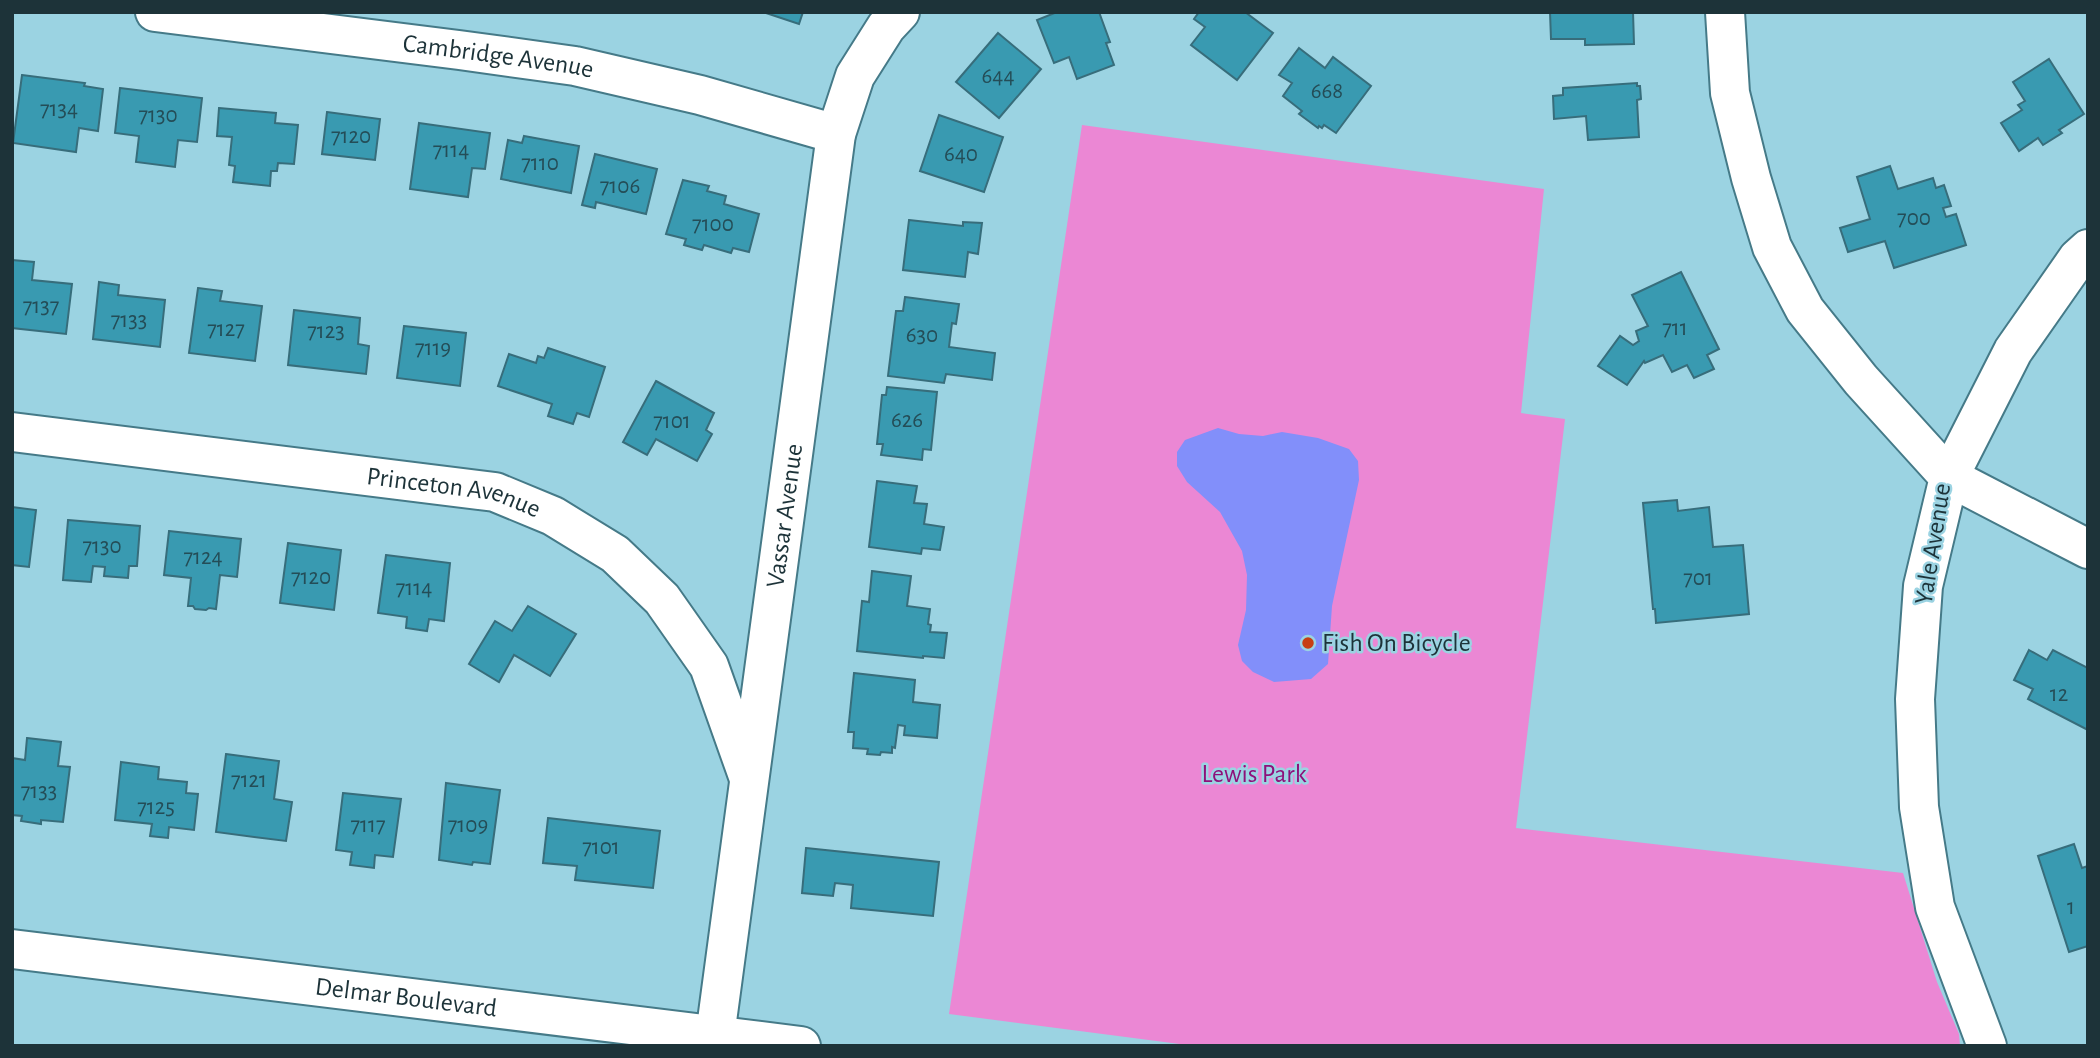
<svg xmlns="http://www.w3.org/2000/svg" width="2100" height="1058" viewBox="0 0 2100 1058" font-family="'Alegreya Sans',sans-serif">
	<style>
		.green { fill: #eb87d4 }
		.water { fill: #828ffa }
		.building { fill: #399ab1; stroke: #376d7b; stroke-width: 2 }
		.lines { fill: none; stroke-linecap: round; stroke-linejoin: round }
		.minor-casing { stroke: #457a88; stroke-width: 42 }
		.secondary-casing { stroke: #457a88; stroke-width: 42 }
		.minor { stroke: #fff; stroke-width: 38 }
		.secondary { stroke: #fff; stroke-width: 38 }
		.poi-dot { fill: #c73f12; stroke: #9bd3e2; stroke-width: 2.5 }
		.labels { text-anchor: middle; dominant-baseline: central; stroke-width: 5; stroke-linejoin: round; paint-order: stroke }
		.number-label { font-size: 23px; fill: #244d57 }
		.street-label { font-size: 26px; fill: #1d3339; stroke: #9bd3e2 }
		.poi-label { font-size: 26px; fill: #1d3339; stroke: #9bd3e2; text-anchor: start }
		.park-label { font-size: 26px; fill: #8e107a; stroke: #9bd3e2 }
	</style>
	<rect width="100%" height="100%" fill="#9bd3e2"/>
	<path class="green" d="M1082,125L1544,189L1521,413L1565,419L1516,828L1903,873L1937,982L1959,1034L1960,1046H1195L949,1014Z"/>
	<path class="water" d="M1218,428L1239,434L1263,436L1282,432L1318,438L1349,449L1358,461L1359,480L1332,606L1328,664L1311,679L1274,682L1253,672L1242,661L1238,645L1246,610L1247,575L1242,551L1220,512L1187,482L1177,466V452L1185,440Z"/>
	<g class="building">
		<path d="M763,12H803L799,24Z"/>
		<path d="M1057,12H1099L1110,42L1106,43L1114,65L1077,79L1069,57L1054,63L1037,20Z"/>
		<path d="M1199,12H1245L1273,33L1237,80L1191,45L1205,27L1194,19Z"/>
		<path d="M1550,12H1633L1634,44L1585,45V39H1551Z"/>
		<path d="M998,33L1041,69L999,118L956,82Z"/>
		<path d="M1299,48L1325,68L1333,57L1371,86L1336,133L1324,125L1322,128L1319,126L1318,128L1299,114L1302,111L1283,96L1292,83L1279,75Z"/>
		<path d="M2049,59L2084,114L2059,130L2062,133L2043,145L2038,138L2019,151L2001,123L2022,110L2018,105L2025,101L2013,82Z"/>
		<path d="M22,75L85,83L84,86L103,89L98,131L79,128L76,152L13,143Z"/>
		<path d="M1637,83V86H1640L1641,99L1637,100L1639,137L1588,140L1586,116L1554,119L1553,96L1563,95V88Z"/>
		<path d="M120,88L202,98L197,142L178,140L175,167L136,162L139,136L115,133Z"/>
		<path d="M219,108L276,113L275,123L298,125L294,164L278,163L277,171H271L270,186L233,182L235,166L229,165L232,137L217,136Z"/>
		<path d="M327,112L380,119L375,160L322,154Z"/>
		<path d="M939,115L1003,137L984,192L920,171Z"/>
		<path d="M419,123L490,133L485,169L472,168L468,197L410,189Z"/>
		<path d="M524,136L579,146L571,193L501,179L508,140L522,143Z"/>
		<path d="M595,154L657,169L646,214L596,202L595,208L582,205Z"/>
		<path d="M1890,166L1898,189L1933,178L1936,188L1944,185L1951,206L1943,208L1946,217L1956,214L1966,245L1894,268L1885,241L1848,252L1840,228L1870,219L1857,177Z"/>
		<path d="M683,180L709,186L707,191L726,196L724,204L759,214L749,252L733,248L731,253L704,245L702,250L684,245L686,239L666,234Z"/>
		<path d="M909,220L963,226V222L982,223L978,254L968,252L965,277L903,270Z"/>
		<path d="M12,260L34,262L32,280L72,284L66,334L12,328Z"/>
		<path d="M1681,272L1719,349L1707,355L1714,369L1694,378L1687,365L1672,372L1663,355L1645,363L1644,361L1627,385L1598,366L1620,336L1633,345L1639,341L1636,331L1648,326L1632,295Z"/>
		<path d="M99,282L119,285L118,295L165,300L160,347L93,339Z"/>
		<path d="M198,288L222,291L220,301L262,306L255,361L189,353Z"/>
		<path d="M905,297L959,304L956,324L952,323L949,347L995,353L992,380L946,374L944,383L888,376L896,311H903Z"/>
		<path d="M294,310L360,318L358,344L369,346L366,374L288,365Z"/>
		<path d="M404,326L466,333L460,386L397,378Z"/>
		<path d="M548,348L605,367L589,417L577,413L573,424L548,416L552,404L498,386L509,354L536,363L538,356L544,358Z"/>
		<path d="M656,381L714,413L706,430L712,434L697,461L656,439L647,455L623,442Z"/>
		<path d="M887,387L937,392L931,450L923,449L922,460L881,455L883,444H877L882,395H886Z"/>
		<path d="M877,481L917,486L914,503L927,504L924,524L944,527L940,550L922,548L921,554L869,547Z"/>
		<path d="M1677,500L1678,511L1709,507L1713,547L1743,545L1749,614L1656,623L1655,609H1653L1643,503Z"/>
		<path d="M12,507L36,510L29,567L12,565Z"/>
		<path d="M68,520L140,526L137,566H129L128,578L104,576L105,567L93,566L91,582L63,580Z"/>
		<path d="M169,531L241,539L237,577L220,575L216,609L209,608L206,610L195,609L193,606H188L191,578L164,575Z"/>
		<path d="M288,543L341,550L334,610L280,603Z"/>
		<path d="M386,555L450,563L444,621L429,619L427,631L406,628L407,617L378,613Z"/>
		<path d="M872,571L911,576L907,606L930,609L928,624L931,625L930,632L947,633L944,658L923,656V658L857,651L862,601L869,602Z"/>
		<path d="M528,606L576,634L550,676L514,655L499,682L469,664L495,621L512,631Z"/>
		<path d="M2029,650L2047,660L2053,650L2088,668V730L2028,699L2033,689L2014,680Z"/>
		<path d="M854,673L915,680L913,702L940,705L937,738L904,735L905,726L898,725L895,748L892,747V753L881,752L880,755L867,754L868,749L853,748L854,732H848Z"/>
		<path d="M27,738L61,742L58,766L70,767L63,822L41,820V824L21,821L22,816L12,815V758L25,760Z"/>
		<path d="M226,754L279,761L274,799L292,802L286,841L216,832Z"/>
		<path d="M121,762L159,767L158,779L187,782L186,793L198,794L194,830L169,827L168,838L150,836L152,824L115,820Z"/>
		<path d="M446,783L500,790L490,864L473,862L472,865L439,860Z"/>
		<path d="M343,793L401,799L393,857L375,855L374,868L350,865L352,852L336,850Z"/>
		<path d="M548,818L660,831L653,888L575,880L577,866L543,863Z"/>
		<path d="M2074,844L2082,868L2088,866V946L2069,952L2038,856Z"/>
		<path d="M806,848L939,862L933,916L851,908L853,885L835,883L833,896L802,893Z"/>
	</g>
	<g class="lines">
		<defs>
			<g id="minor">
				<path id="s1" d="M155,12L459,50L575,66L700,95L836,134"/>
				<path d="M1725,12L1730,93L1751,178L1772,247L1805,310L1861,380L1949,477L1923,586L1915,699L1919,807L1935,907L1987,1046"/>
				<path d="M2088,249L2078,258L2013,351L1949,477L2088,549"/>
				<path id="s2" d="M12,432L495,492L553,516L615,554L662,599L709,666L748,776"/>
				<path id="s3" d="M715,1036L836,134L855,76L886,27L900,12"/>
			</g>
			<g id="secondary">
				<path id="s4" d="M12,949L801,1046"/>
			</g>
		</defs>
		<use href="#minor" class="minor-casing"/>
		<use href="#secondary" class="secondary-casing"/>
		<use href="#minor" class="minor"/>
		<use href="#secondary" class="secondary"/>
	</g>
	<circle class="poi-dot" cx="1308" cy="643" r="7"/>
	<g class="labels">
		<g class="number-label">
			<text x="998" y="76">644</text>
			<text x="1327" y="91">668</text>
			<text x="59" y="109">7134</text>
			<text x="158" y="115">7130</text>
			<text x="351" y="136">7120</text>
			<text x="451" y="150">7114</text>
			<text x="961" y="154">640</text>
			<text x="540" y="163">7110</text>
			<text x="620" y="186">7106</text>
			<text x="1914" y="218">700</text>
			<text x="713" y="224">7100</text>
			<text x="41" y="306">7137</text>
			<text x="129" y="320">7133</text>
			<text x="1675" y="328">711</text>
			<text x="226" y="329">7127</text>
			<text x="326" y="331">7123</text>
			<text x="922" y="335">630</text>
			<text x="433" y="348">7119</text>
			<text x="907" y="420">626</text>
			<text x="672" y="421">7101</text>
			<text x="102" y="546">7130</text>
			<text x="203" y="557">7124</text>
			<text x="311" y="577">7120</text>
			<text x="1698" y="578">701</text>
			<text x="414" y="588">7114</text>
			<text x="2059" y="694">12</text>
			<text x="249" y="780">7121</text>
			<text x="39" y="791">7133</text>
			<text x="156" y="807">7125</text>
			<text x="368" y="825">7117</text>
			<text x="468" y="825">7109</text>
			<text x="601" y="847">7101</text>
			<text x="2071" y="907">1</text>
		</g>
		<g class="street-label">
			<text stroke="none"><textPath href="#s1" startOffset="346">Cambridge Avenue</textPath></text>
			<text stroke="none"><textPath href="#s2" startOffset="446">Princeton Avenue</textPath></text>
			<text stroke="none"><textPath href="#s3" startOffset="525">Vassar Avenue</textPath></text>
			<text transform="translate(1933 544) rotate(-81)">Yale Avenue</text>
			<text stroke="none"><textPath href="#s4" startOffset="397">Delmar Boulevard</textPath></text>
		</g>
		<g class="poi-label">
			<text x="1322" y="643">Fish On Bicycle</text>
		</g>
		<g class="park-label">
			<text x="1254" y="774">Lewis Park</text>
		</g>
	</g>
	<rect width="2100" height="1058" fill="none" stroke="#1d3339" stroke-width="28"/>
</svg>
